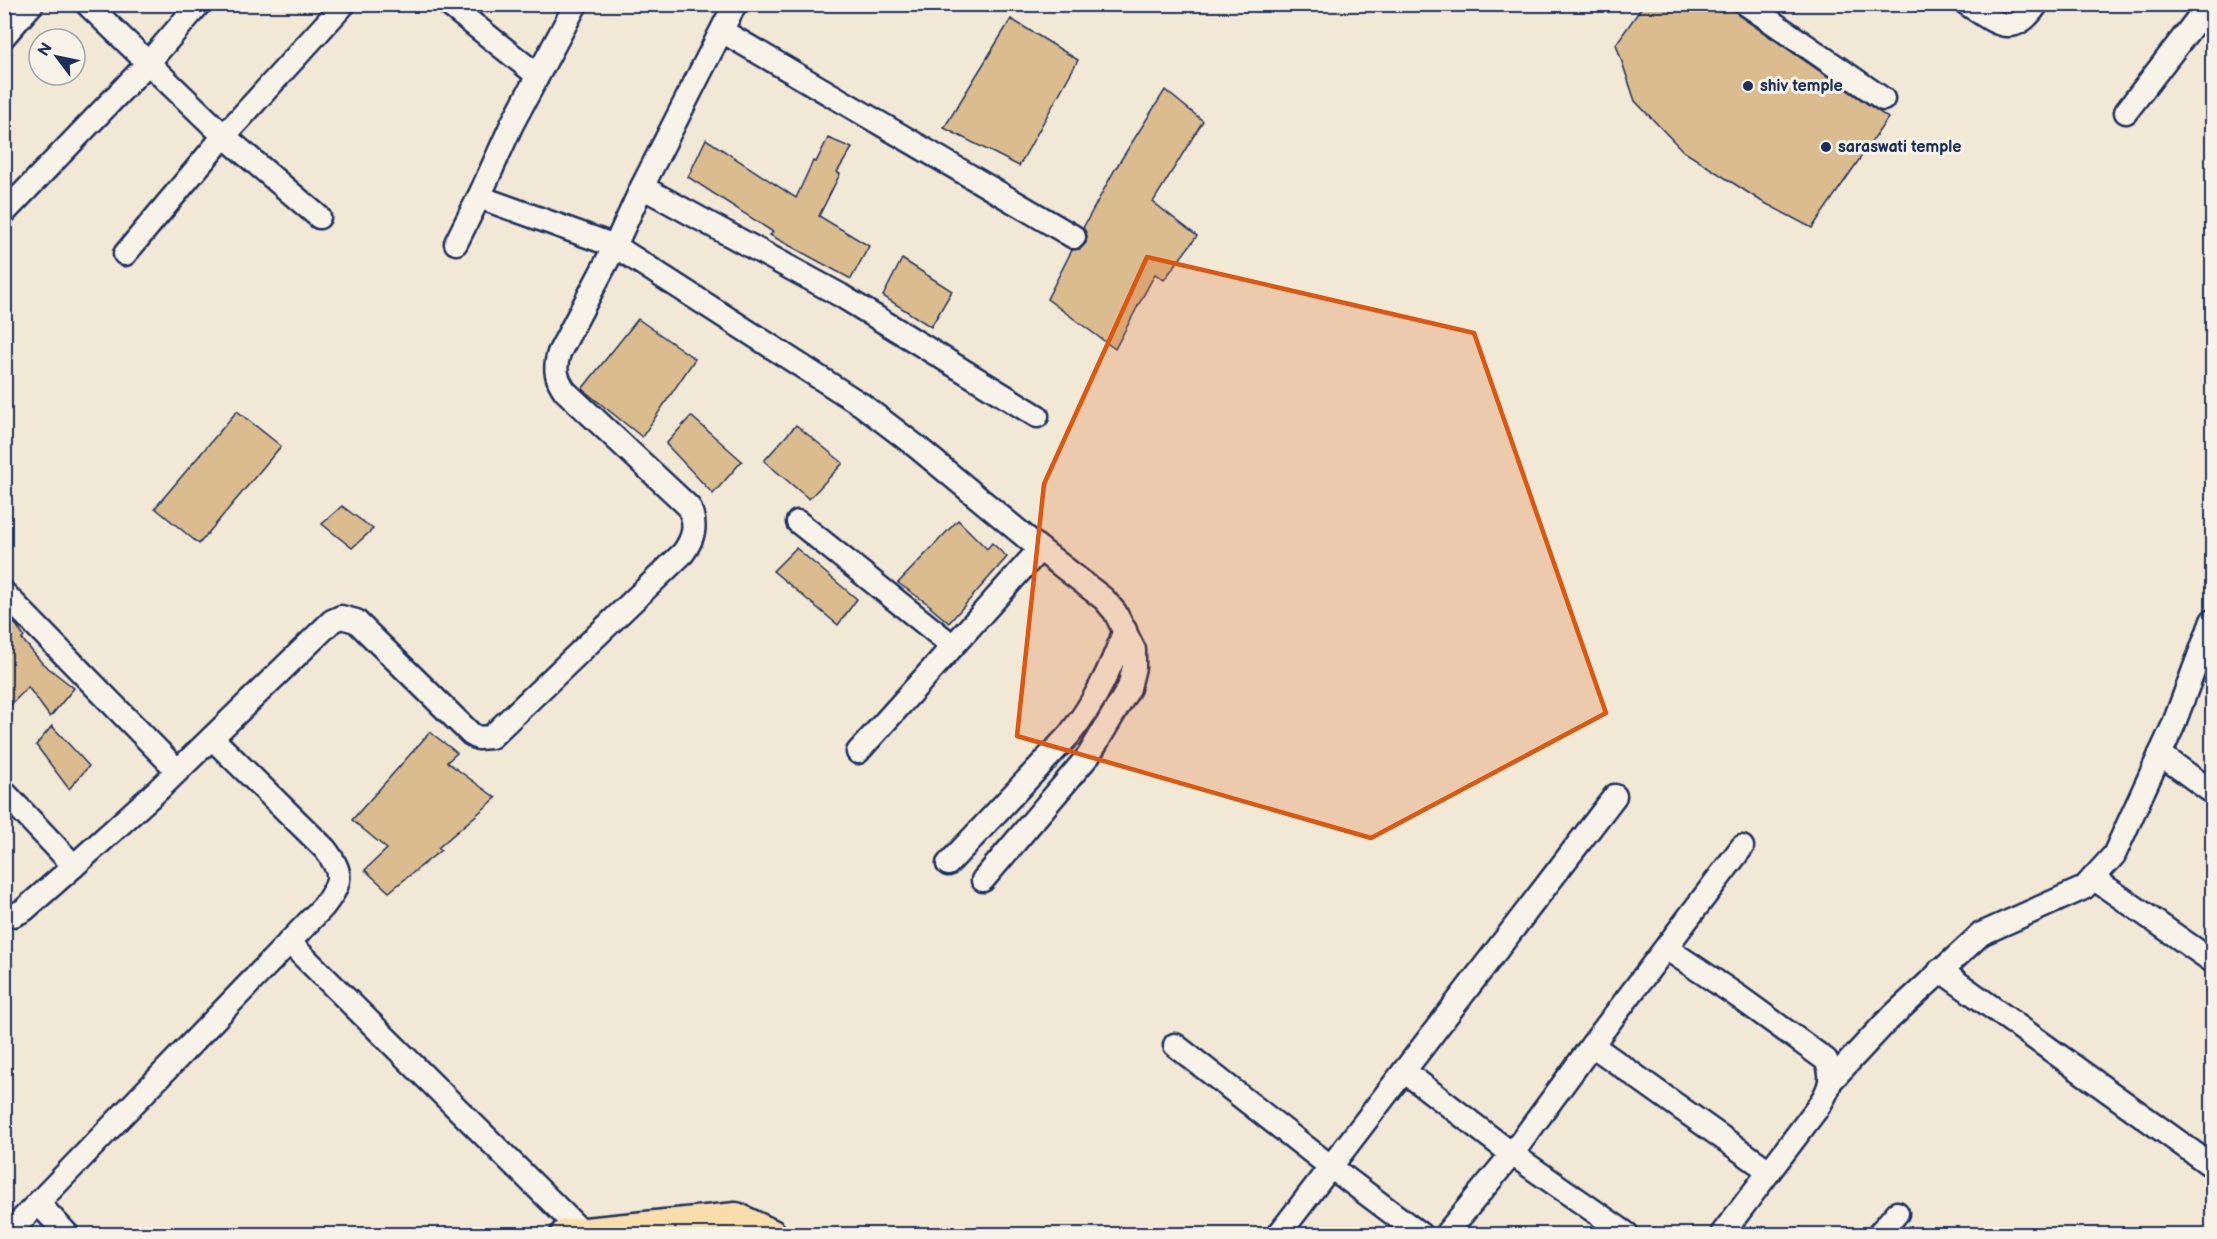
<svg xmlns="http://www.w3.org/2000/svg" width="2217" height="1239" viewBox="0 0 2217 1239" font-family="'Balsamiq Sans',sans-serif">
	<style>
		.building { fill: #dabc8e; stroke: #1b2f5e; stroke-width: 1.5 }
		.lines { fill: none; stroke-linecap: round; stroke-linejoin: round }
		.minor-casing { stroke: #1b2f5e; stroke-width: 27 }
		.major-casing { stroke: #1b2f5e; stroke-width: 33 }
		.minor { stroke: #f7f3e8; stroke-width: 22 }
		.major { stroke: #f8deab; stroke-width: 28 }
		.marked { fill: #de5710; fill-opacity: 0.2; stroke: #de5710; stroke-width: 4.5; stroke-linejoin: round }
		.poi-dot { fill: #1b2f5e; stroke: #f7f3e8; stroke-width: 2 }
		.labels { text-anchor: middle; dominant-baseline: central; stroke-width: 6; stroke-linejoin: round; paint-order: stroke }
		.poi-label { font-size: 16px; font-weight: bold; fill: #1b2f5e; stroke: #f7f3e8; text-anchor: start }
	</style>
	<rect width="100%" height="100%" fill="#f1e8d6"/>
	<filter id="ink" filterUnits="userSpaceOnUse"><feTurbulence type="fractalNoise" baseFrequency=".0167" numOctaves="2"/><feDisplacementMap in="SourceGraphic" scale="12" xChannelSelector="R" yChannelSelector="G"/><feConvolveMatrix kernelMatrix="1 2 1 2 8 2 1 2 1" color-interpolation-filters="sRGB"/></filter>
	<g filter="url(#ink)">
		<g class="building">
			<path d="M1644,4H1733L1738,15L1888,118L1812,228L1761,201L1683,151L1635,101L1616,44Z"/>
			<path d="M1011,19L1078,60L1019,166L944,128Z"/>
			<path d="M1165,90L1203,121L1153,202L1197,236L1164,280L1155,274L1115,349L1047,299L1072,250L1080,249L1086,243L1087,236L1083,228L1114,171Z"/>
			<path d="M828,138L852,148L837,172L840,174L819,216L869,246L851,279L770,235L773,232L688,177L706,139L796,198L813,161L816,162Z"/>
			<path d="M902,259L952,291L931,327L883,296Z"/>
			<path d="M638,319L695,359L642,437L582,389Z"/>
			<path d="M237,411L281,446L199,544L155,508Z"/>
			<path d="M691,416L742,461L713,494L666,444Z"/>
			<path d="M796,425L843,463L809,499L764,461Z"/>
			<path d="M342,506L373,529L352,548L322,524Z"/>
			<path d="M958,520L987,549L992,543L1007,557L949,623L930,607L931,606L898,583Z"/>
			<path d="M796,548L857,599L838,625L773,571Z"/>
			<path d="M4,613L17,626L24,637L22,639L42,663L74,688L50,717L28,687L4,712Z"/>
			<path d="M52,726L89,766L69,789L36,745Z"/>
			<path d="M430,732L457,753L447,762L496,798L438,848L441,850L389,892L365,870L387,849L352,820Z"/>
		</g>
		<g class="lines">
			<defs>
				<g id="minor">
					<path d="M87,4L224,136L319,217"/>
					<path d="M448,4L537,75"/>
					<path d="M1746,4L1883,99"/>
					<path d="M1967,4C1996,23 2013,40 2037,4"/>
					<path d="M722,31L1074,237"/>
					<path d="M4,36L32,4"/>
					<path d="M2126,112L2209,4"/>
					<path d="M642,187L840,295L1037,416"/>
					<path d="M479,197L615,246L862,405L917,447L1040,549L1104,599L1115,612L1134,650V667L1129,688L1089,755L983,880"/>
					<path d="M4,213L148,63L199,4"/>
					<path d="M456,243L479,197L512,124L576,4"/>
					<path d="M125,254L224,136L344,4"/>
					<path d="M798,522L953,646"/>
					<path d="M4,593L177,770"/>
					<path d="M858,752L1040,549"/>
					<path d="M2160,754L2212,792"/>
					<path d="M4,792L74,866"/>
					<path d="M948,864L1069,735C1095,702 1110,670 1125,630"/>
					<path d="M2093,878L2212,961"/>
					<path d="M4,915H14L24,910L74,866L158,790L332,621L341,617L356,621L471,734L478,738L491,737L683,553C694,538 697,525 689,507L565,391C556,378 554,369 559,353L615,246L642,187L735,4"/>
					<path d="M289,942L583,1233"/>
					<path d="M1666,948L1739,997L1826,1060C1836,1079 1827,1094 1816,1110L1722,1234"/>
					<path d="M1940,970L2212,1166"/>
					<path d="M1175,1045L1331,1167L1420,1234"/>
					<path d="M1592,1045L1769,1171"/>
					<path d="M1404,1071L1512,1154L1627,1234"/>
					<path d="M1830,1082L1886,1022L1981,934L2084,888L2114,855L2173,726L2212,621"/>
					<path d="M38,1203L67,1234"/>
					<path d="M8,1234L323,907C342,882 344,874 325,849L212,738"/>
					<path d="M1279,1234L1615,796"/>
					<path d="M1446,1234L1512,1154L1592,1045L1742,847"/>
					<path d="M1879,1234L1897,1213"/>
				</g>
				<path id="major" d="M565,1234L736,1217L772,1234"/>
			</defs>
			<use href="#minor" class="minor-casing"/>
			<use href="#major" class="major-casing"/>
			<use href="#minor" class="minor"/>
			<use href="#major" class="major"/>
		</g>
	</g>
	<path class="marked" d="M1147,257L1474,333L1606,713L1371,838L1017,736L1044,484Z"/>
	<g class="poi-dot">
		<circle cx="1748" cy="86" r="6"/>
		<circle cx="1826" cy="147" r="6"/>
	</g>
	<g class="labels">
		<g class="poi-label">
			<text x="1760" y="86">shiv temple</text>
			<text x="1838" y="147">saraswati temple</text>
		</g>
	</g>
	<rect width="2217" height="1239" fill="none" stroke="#f7f3e8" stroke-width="24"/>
	<rect x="12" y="12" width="2193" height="1215" fill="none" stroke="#1b2f5e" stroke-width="2" filter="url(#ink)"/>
	<g transform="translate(57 57) rotate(302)"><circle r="28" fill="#f7f3e8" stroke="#9fa5b1" stroke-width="1.5"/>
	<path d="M0-4.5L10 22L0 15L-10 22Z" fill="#1b2f5e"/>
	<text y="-9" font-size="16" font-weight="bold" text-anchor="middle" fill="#1b2f5e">N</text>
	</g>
</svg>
